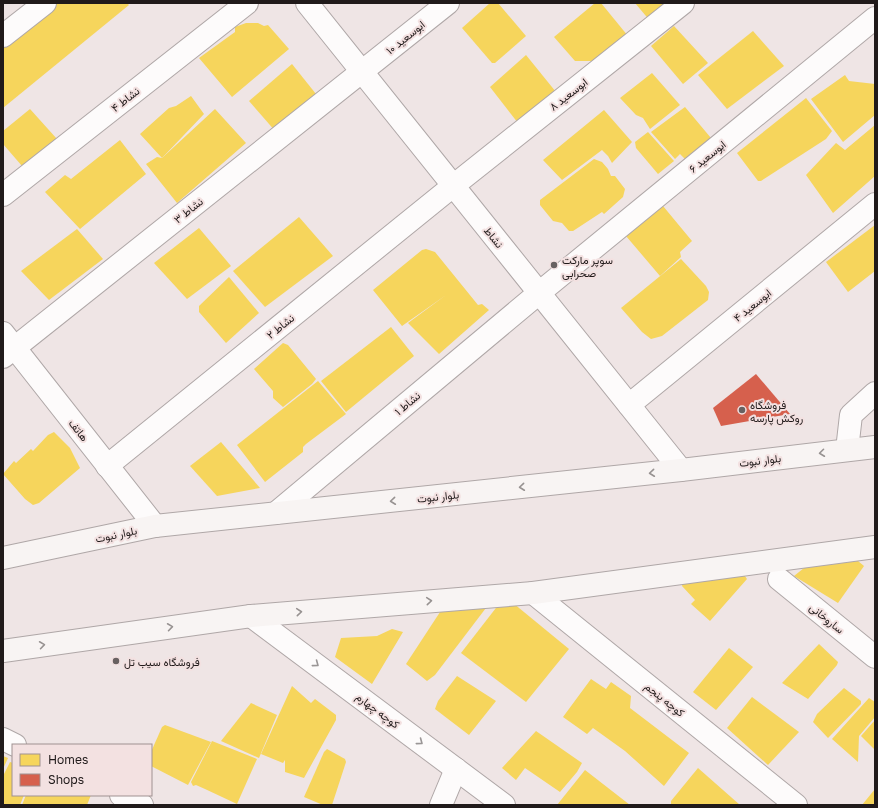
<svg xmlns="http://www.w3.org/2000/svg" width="878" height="808" viewBox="0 0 878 808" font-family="'Golos Text',Vazirmatn,sans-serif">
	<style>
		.homes { fill: #f6d55c }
		.shops { fill: #d6604d }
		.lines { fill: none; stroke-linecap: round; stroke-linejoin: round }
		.street-casing { stroke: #afa7a7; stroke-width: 24 }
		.secondary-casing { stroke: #afa7a7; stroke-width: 24 }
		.street { stroke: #fdfbfb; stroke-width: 22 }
		.secondary { stroke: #f8f4f3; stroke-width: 22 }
		.oneway { stroke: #979291 }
		.oneway2 { stroke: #9a9696 }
		.poi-dot { fill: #686161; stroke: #f3e1e1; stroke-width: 1.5 }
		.labels { text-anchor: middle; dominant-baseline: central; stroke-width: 4; stroke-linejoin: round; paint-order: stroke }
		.street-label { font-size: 11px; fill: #201a1a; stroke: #f3e1e1 }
		.poi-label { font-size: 11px; fill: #201a1a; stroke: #f3e1e1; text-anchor: start }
	</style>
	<rect width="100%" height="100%" fill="#efe5e5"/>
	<g class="homes">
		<path d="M55,3H127L129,5L3,108V46Z"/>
		<path d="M490,3H498L526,36L495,63H492L462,28Z"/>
		<path d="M595,3H601L628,36L597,61H575L554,37Z"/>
		<path d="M635,3H675L651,22Z"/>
		<path d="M246,23H258L264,26L268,25L289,49L232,97L199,58L235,32V27Z"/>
		<path d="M674,26L708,63L683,84L651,46Z"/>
		<path d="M753,31L784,66L727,109L698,75Z"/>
		<path d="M526,55L556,92L518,123L490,87Z"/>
		<path d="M292,64L320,99L276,132L249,101Z"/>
		<path d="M652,73L680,105L650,129L643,118L636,115L620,98Z"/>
		<path d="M845,75L849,81L875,84V115L843,142L811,99Z"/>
		<path d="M191,96L204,114L162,158L140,134L169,108L176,106Z"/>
		<path d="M806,98L832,131L826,139L761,181H758L737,153Z"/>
		<path d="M685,107L716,144L686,160L680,154L675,159L651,132Z"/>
		<path d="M30,109L57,139L22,166L3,144V131Z"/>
		<path d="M215,109L246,143L177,203L146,164L157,157L162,158Z"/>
		<path d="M604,110L632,142L612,163L608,156L602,150L562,180L543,160Z"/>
		<path d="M875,125V176L833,213L806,175L836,143L845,150Z"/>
		<path d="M648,132L674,161L658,174L636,148L635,142Z"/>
		<path d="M120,140L146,174L80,229L45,192L65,175L71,179Z"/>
		<path d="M594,159L602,162L608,169L611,176H615L625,189L623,197L604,214L602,212L573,231H569L562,223L553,221L540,205V200Z"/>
		<path d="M663,206L692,241L680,252L681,257L660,276L626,236Z"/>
		<path d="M299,217L333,256L265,307L233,271Z"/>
		<path d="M875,225V271L848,292L826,262Z"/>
		<path d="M199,228L231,266L187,299L154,263Z"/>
		<path d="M77,229L103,259L49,300L21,271Z"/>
		<path d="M426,249L435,252L478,305L482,304L489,310L439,354L408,323L446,295L402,326L373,290L422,250Z"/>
		<path d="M681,259L706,286L709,292L708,300L662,336L651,339L642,332L621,308Z"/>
		<path d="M229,277L259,313L226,343L199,312V306Z"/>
		<path d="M391,327L414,356L346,412L321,381Z"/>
		<path d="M283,343L288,345L316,379L312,384L283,407L273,398V391L254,369Z"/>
		<path d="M318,381L346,414L306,444L303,447V452L265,482L237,445Z"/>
		<path d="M54,432L70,448L80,468L39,503L33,505L25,499L3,474L14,461L16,463L31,449L33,451L48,435Z"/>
		<path d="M221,442L260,488L217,496L190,466Z"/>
		<path d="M858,561L864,566L838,603L794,576L804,568Z"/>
		<path d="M742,572L747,579L710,621L691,604L695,600L682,586L683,581Z"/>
		<path d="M492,600L435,675L427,681L406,664L442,609Z"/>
		<path d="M513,603L569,649L526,702L461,653L499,604Z"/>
		<path d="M392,629L403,632L372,684L335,657L341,638L377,636Z"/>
		<path d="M819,644L838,662L837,665L808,699L782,683Z"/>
		<path d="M729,648L753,667L716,710L693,692Z"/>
		<path d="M457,676L496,701L469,735L435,709L438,701Z"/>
		<path d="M591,679L606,689L611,682L631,696L630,708L689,753L664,786L625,751L593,728L587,734L563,717Z"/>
		<path d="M292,686L311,703L315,699L336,715V720L304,778L285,772V760L283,763L261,754Z"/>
		<path d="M844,688L861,701V704L828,738L813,722L817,714Z"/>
		<path d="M752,697L799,732L768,765L727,728Z"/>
		<path d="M869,698L875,702V717L859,736L858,762L832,739Z"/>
		<path d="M251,703L277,715L259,758L221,741Z"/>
		<path d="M875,720V750L861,736Z"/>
		<path d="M165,725L211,742L188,785L151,766V752L162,727Z"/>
		<path d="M536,731L582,763L577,772L560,792L525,768L516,780L502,768Z"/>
		<path d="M212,741L257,759L237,804L205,789L196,785L193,786L191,782Z"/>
		<path d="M327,749L345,759L346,762L332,805H323L304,797L324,752Z"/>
		<path d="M3,756L8,758L3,769Z"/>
		<path d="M10,762L13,763V795H24L20,805H3V776Z"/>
		<path d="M698,768L740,805H671V801Z"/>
		<path d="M585,770L630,805H557Z"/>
		<path d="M875,789V805H862Z"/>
		<path d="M26,795H91L87,805H22Z"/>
	</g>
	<path class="shops" d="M756,374L790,414L721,426L713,408Z"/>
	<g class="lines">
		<defs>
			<g id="street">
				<path d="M307,3L681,470"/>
				<path d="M3,36L45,3"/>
				<path d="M3,195L247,3"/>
				<path d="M3,333L155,526"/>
				<path d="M3,357L448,3"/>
				<path d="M629,405L875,204"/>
				<path d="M847,450L851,415L875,393"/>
				<path d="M107,466L453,186L683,3"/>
				<path d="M276,513L539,293L875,18"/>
				<path d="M779,579L875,657"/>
				<path d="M533,593L796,805"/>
				<path d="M251,616L504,805"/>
				<path d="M3,739L15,745"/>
				<path d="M121,795L142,805"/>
				<path d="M441,805L456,769"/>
			</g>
			<g id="secondary">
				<path d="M3,558L155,526L681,470L875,447"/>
				<path d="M3,651L251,616L533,593L875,547"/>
			</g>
		</defs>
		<use href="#street" class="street-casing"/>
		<use href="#secondary" class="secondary-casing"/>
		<use href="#street" class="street"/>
		<use href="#secondary" class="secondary"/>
	</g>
	<defs><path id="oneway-chevron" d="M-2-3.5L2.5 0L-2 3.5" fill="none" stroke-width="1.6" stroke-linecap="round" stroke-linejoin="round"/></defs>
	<g class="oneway">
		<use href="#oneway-chevron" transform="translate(822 453) rotate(173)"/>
		<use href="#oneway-chevron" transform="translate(652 473) rotate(174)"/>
		<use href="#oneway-chevron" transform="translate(522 487) rotate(174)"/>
		<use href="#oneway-chevron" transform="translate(393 501) rotate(174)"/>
		<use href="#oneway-chevron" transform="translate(429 601) rotate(-5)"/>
		<use href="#oneway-chevron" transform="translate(299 612) rotate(-5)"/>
		<use href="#oneway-chevron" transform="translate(170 627) rotate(-8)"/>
		<use href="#oneway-chevron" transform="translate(42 645) rotate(-8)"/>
	</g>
	<g class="oneway2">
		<use href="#oneway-chevron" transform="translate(316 664) rotate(37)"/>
		<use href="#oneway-chevron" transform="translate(420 742) rotate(37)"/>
	</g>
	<g class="poi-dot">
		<circle cx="554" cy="265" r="4"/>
		<circle cx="742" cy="410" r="4"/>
		<circle cx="116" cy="661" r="4"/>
	</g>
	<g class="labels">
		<g class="street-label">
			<text transform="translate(405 37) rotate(-39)">ابوسعید ۱۰</text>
			<text transform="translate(568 94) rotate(-38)">ابوسعید ۸</text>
			<text transform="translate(125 99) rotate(-38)">نشاط ۴</text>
			<text transform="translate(707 156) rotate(-39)">ابوسعید ۶</text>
			<text transform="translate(188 210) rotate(-39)">نشاط ۳</text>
			<text transform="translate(494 237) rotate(51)">نشاط</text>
			<text transform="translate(752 305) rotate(-39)">ابوسعید ۴</text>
			<text transform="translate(280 326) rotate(-39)">نشاط ۲</text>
			<text transform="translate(407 403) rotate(-40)">نشاط ۱</text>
			<text transform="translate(79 430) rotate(52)">هاتف</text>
			<text transform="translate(760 460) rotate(-7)">بلوار نبوت</text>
			<text transform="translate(438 496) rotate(-6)">بلوار نبوت</text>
			<text transform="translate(116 534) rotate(-12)">بلوار نبوت</text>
			<text transform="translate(827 618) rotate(39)">ساروخانی</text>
			<text transform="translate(665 699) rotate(39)">کوچه پنجم</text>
			<text transform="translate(378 710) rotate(37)">کوچه چهارم</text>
		</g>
		<g class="poi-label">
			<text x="562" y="259">سوپر مارکت<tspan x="562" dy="13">صحرابی</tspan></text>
			<text x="750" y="404">فروشگاه<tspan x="750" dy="13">روکش پارسه</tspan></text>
			<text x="124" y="661">فروشگاه سیب تل</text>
		</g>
	</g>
	<rect width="878" height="808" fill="none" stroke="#201a1a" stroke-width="8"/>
	<rect x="12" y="744" width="140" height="52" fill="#f3e1e1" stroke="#9f9191"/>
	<rect x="20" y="754" width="20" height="12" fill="#f6d55c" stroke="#9f9191"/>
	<text x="48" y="764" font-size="12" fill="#201a1a">Homes</text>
	<rect x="20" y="774" width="20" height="12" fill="#d6604d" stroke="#9f9191"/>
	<text x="48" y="784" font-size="12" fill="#201a1a">Shops</text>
</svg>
